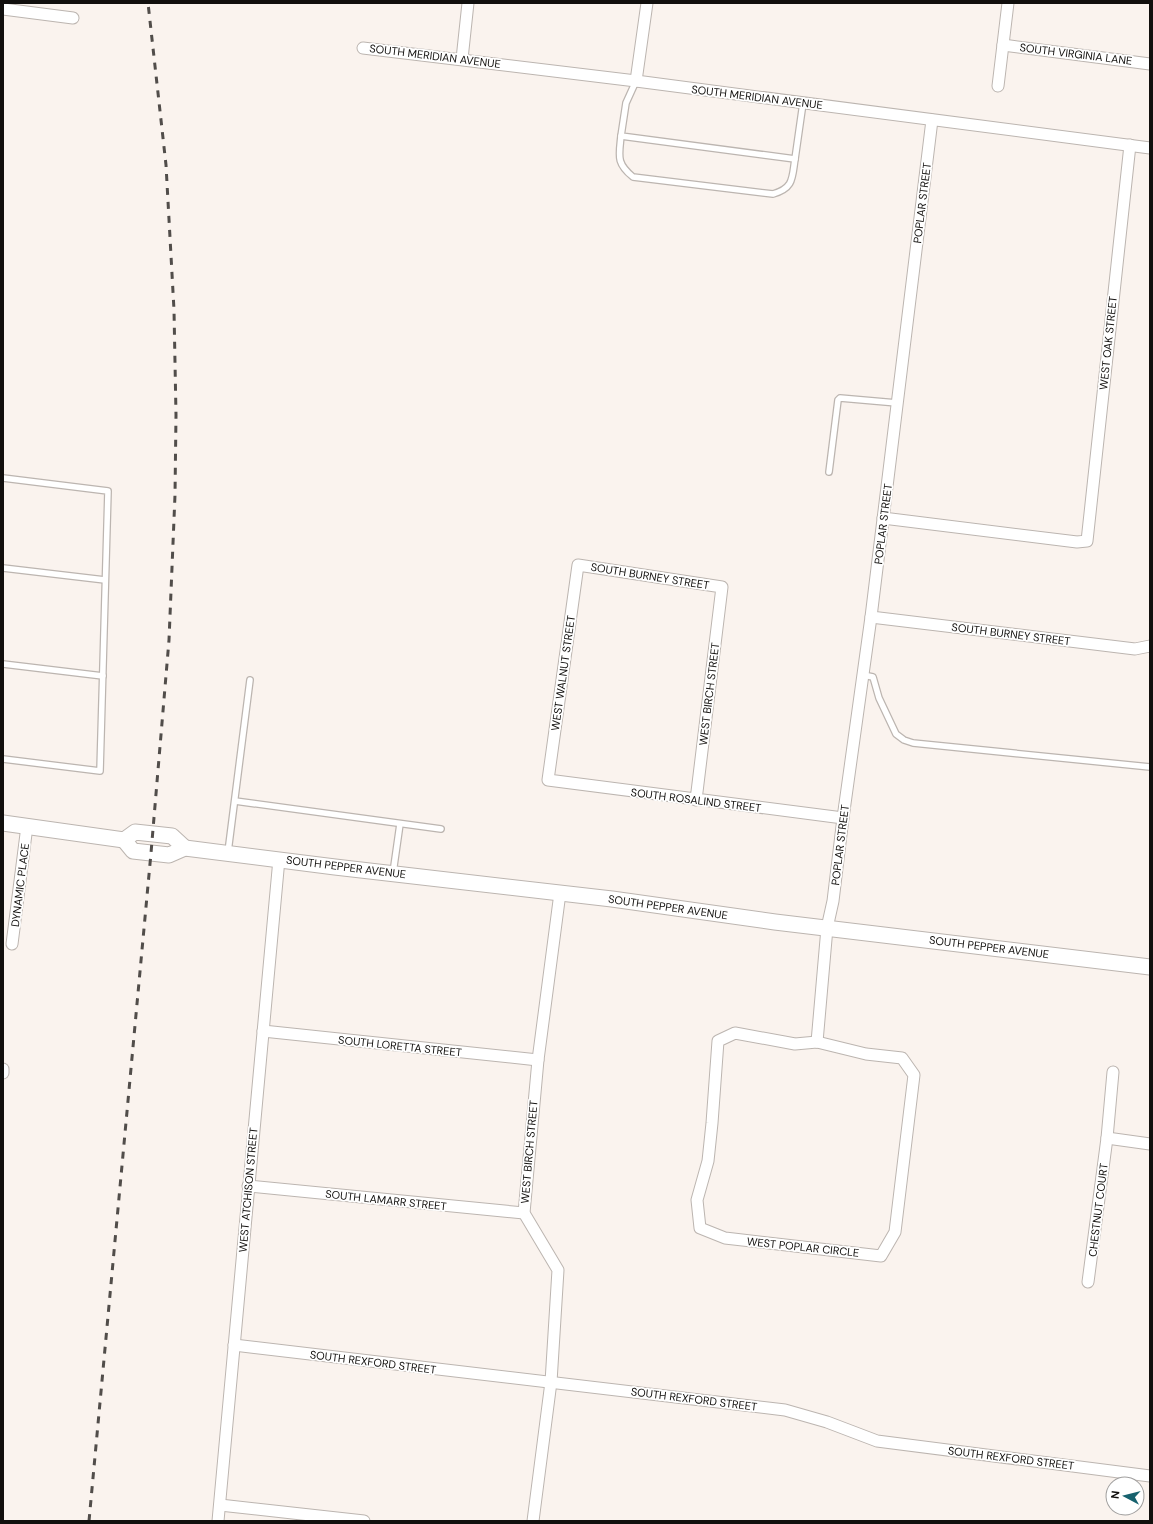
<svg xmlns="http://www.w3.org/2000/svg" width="1153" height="1524" viewBox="0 0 1153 1524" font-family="'DM Sans',sans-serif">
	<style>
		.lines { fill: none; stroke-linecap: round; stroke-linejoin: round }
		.service-casing { stroke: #bcb5b0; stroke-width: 8 }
		.minor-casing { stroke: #bcb5b0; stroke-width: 13 }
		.secondary-casing { stroke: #bcb5b0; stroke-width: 17 }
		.service { stroke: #fff; stroke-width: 5.5 }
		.minor { stroke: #fff; stroke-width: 11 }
		.secondary { stroke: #fff; stroke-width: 15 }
		.rail { stroke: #514d4a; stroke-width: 3; stroke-dasharray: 7 7; stroke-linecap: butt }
		.labels { text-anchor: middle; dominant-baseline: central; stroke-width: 3.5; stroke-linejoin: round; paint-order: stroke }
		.street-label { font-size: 11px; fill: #110f0d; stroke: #fff }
	</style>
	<rect width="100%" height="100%" fill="#faf3ee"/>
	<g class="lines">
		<defs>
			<g id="service">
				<path d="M636,81L626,103L621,136L795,159L803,103"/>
				<path d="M621,136C619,156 616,163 633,177L773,194C794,188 792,178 795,159"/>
				<path d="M829,472L838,400L840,398L897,403"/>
				<path d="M3,478L108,491L100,771L3,759"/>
				<path d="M3,568L105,580"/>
				<path d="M3,664L103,676"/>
				<path d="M863,675L873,677L879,698L896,734L904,740L913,743L1150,767"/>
				<path d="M235,801L441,829"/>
				<path d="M228,852L250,680"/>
				<path d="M393,873L400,824"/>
			</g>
			<g id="minor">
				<path d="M3,9L73,18"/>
				<path d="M1003,45L1150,64"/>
				<path d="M363,48L636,81L1150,148"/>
				<path d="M462,59L468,3"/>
				<path d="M636,81L647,3"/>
				<path d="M998,86L1008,3"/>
				<path d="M883,518L1077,542L1087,541L1130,145"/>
				<path d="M871,617L1135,649L1150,646"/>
				<path d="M696,800L722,587L578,565L548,780L843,818"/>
				<path d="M12,944L27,826"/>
				<path d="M263,1031L538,1060"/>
				<path d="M735,1033L795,1044L817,1042L866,1054L902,1058L914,1075L895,1232L881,1256L725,1238L700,1228L697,1200L708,1161L712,1123L718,1041Z"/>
				<path d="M817,1042L827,928L833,901L843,818L871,617L932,120"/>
				<path d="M3,1069V1073"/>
				<path d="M1107,1138L1150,1144"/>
				<path d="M248,1186L524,1213"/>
				<path d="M1088,1282L1107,1138L1113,1072"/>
				<path d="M234,1345L785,1410L827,1422L877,1441L1150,1476"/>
				<path d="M220,1505L364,1521"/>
				<path d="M218,1521L279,859"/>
				<path d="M533,1521L551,1382L558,1270L524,1213L538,1060L560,893"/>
			</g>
			<g id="secondary">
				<path d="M3,823L124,840L135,832L172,836L185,848"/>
				<path d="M124,840L133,851L169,855L185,848L335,867L612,899L775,922L1150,967"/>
			</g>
		</defs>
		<use href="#service" class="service-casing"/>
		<use href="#minor" class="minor-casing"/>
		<use href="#secondary" class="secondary-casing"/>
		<use href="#service" class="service"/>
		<use href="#minor" class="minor"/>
		<use href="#secondary" class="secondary"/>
		<path class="rail" d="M89,1521L151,853L169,640L175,495L176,415L174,310L166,165L148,3"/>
	</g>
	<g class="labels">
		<g class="street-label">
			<text transform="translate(1076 54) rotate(7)">SOUTH VIRGINIA LANE</text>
			<text transform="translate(435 56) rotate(7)">SOUTH MERIDIAN AVENUE</text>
			<text transform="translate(757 97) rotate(7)">SOUTH MERIDIAN AVENUE</text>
			<text transform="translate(922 203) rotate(-83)">POPLAR STREET</text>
			<text transform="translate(1108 343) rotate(-84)">WEST OAK STREET</text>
			<text transform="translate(883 524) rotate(-83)">POPLAR STREET</text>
			<text transform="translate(650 576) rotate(9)">SOUTH BURNEY STREET</text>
			<text transform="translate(1011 634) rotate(7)">SOUTH BURNEY STREET</text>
			<text transform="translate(563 673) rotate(-82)">WEST WALNUT STREET</text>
			<text transform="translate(709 694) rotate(-83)">WEST BIRCH STREET</text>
			<text transform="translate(696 800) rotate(7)">SOUTH ROSALIND STREET</text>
			<text transform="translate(840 845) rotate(-83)">POPLAR STREET</text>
			<text transform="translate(346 867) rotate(7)">SOUTH PEPPER AVENUE</text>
			<text transform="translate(20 885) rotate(-83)">DYNAMIC PLACE</text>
			<text transform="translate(668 907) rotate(8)">SOUTH PEPPER AVENUE</text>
			<text transform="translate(989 947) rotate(7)">SOUTH PEPPER AVENUE</text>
			<text transform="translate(400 1046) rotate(6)">SOUTH LORETTA STREET</text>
			<text transform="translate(529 1152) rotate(-85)">WEST BIRCH STREET</text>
			<text transform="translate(248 1190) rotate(-85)">WEST ATCHISON STREET</text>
			<text transform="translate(386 1200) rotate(6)">SOUTH LAMARR STREET</text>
			<text transform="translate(1098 1210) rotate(-83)">CHESTNUT COURT</text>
			<text transform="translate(803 1247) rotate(6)">WEST POPLAR CIRCLE</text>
			<text transform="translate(373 1362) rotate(7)">SOUTH REXFORD STREET</text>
			<text transform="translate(694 1399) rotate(7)">SOUTH REXFORD STREET</text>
			<text transform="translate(1011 1458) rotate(7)">SOUTH REXFORD STREET</text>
		</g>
	</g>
	<rect width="1153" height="1524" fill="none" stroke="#110f0d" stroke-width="8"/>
	<g transform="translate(1125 1496) rotate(277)"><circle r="19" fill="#ffffff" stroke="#a09f9e"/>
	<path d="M0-3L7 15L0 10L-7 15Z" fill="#17626e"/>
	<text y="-6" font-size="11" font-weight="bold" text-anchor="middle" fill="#110f0d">N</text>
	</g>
</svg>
